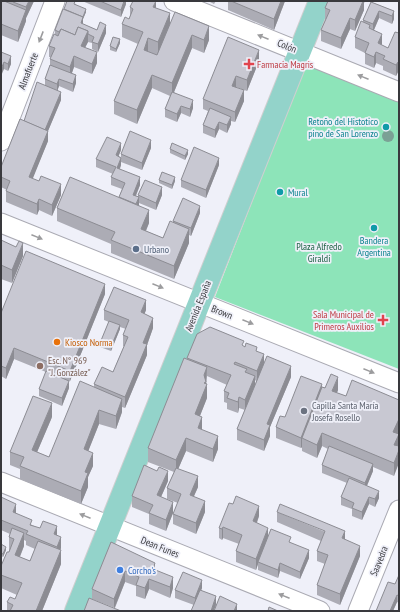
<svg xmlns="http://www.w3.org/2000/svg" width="400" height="612" viewBox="0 0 400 612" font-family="'PT Sans Narrow',sans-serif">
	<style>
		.green { fill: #8de4b9 }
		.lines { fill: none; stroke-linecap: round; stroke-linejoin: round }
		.minor-casing { stroke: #aaaab3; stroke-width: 21 }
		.major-casing { stroke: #cfcfd0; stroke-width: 24 }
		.minor { stroke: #fff; stroke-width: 19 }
		.major { stroke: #93d3ca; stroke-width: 22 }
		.tree { fill: #7ba195 }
		.wall { fill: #acacb5; fill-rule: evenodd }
		.shaded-wall { fill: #8c8c93 }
		.building { fill: #c8c8d2; stroke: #8c8c93 }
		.oneway { fill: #9c9c9e }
		.health-dot { fill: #e0444e; stroke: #eff0f9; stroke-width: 1.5 }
		.culture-dot { fill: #0f9aa8; stroke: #eff0f9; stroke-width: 1.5 }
		.service-dot { fill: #5c6f8a; stroke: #eff0f9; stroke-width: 1.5 }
		.food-dot { fill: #e8710a; stroke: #eff0f9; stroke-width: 1.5 }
		.education-dot { fill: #8d6e63; stroke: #eff0f9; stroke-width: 1.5 }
		.worship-dot { fill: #6b7280; stroke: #eff0f9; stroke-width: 1.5 }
		.shop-dot { fill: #3f7fe0; stroke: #eff0f9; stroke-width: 1.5 }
		.labels { text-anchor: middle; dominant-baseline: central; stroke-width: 3.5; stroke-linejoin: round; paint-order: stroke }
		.street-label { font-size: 10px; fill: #39393d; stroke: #eff0f9 }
		.health-label { font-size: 10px; fill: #be3a42; stroke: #eff0f9; text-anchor: start }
		.culture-label { font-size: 10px; fill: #0d838f; stroke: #eff0f9; text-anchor: end }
		.park-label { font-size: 10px; fill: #1c6044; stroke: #eff0f9 }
		.service-label { font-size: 10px; fill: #4e5e75; stroke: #eff0f9; text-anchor: start }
		.food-label { font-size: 10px; fill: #c56008; stroke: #eff0f9; text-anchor: start }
		.education-label { font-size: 10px; fill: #785e54; stroke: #eff0f9; text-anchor: start }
		.worship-label { font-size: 10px; fill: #5b616d; stroke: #eff0f9; text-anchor: start }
		.shop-label { font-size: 10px; fill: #366cbe; stroke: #eff0f9; text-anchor: start }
	</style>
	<rect width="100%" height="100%" fill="#eff0f9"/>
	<path class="green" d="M306,63L399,100V369L215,297Z"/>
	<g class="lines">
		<defs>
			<g id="minor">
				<path d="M174,1L399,92"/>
				<path d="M1,141L55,1"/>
				<path d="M1,223L399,383"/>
				<path d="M1,482L320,611"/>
				<path d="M358,611L399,510"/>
			</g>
			<path id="major" d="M76,611L320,1"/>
		</defs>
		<use href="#minor" class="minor-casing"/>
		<use href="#major" class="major-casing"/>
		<use href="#minor" class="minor"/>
		<use href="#major" class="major"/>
	</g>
	<circle class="tree" cx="388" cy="136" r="6"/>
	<g class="wall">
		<path d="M1,1H34L26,18V21L18,42L1,35Z"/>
		<path d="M77,1L75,4L86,12L83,19V24L97,30L106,33L98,52L92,49V43L88,42L85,47L97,63L92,74L74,67L72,73L76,83L73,92L59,86L57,91L61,100L48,131V141L32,179L61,195L52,216L39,210L37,215L6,202V191L7,190L1,187V167L24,121L45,85V79L50,65V59L51,57H49V46L55,34V30Z"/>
		<path d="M82,1H126V4L121,17Z"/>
		<path d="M208,1H216L214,4Z"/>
		<path d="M228,1H285L274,30L228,10Z"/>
		<path d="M371,2L394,11V19L392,24L379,18L374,30L382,44L381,45L388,48L399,33V73L398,72L396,76L383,70V66L376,63L374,68L365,64V53L355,48V37L363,22V20Z"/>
		<path d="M364,3V10L355,31L350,29L341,49L321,41V30L326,19H325V8Z"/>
		<path d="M130,7L156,8L170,24L209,40L204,53L192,48L174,92L193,108L190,117L181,113L177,122L165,117V109L170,96L152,88L137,124L114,114V101L138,44L122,37V24L129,19L130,16Z"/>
		<path d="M120,43L116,52L110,50V46Z"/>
		<path d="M1,52L11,64L8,71L4,69Z"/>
		<path d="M259,61L247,91L236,87L244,101L235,122L231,121V124L227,133L219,129L215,138L203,133V125L208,111L203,109V99Z"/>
		<path d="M151,148L142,170L121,162V165L120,169L140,185L136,196L138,197V195H162L156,210L139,203V205L149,223L146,231L163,238L173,223V221L200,213L191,236L189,235V243L174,279L111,253V244L57,221V208L119,197L122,189L111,185V177L113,174L96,167V159L121,150L118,156L121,157V154Z"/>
		<path d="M170,149L188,154L185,160L170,153Z"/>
		<path d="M219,165L206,198L181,187V180Z"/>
		<path d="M159,180L175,181L172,189L159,183Z"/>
		<path d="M1,240L23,256L12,283L1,279Z"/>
		<path d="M105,294L70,381H69V388L62,406L39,396V389L46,372L14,359L6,379L1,376V313Z"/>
		<path d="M104,310H146L144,314L153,328L147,345V355L125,408L122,407V412L116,429L99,424L88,451L93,466L88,477V487L81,504L20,479V469L10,465V452L52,417L37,452L49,457L94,387V384L113,372L124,346H123V335L126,329L120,327V329L111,351L100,347V343L109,322L104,320Z"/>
		<path d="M244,346L257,352L264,363L291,377L270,427V436L264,451L237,440V429L245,410L239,408L238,413L227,409V403L224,402V391L227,385L207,376L206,384L207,398L200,416L202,430L218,449L213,462L186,451L178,469L198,487L194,496L205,512L196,534L173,524V514L178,503L167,499V488L174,472L148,462V448L187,359V358ZM255,380L256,381L255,386Z"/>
		<path d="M322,387L338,390L337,393L346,396L399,400V432L398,434L394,476L373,467V471L367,486L379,498L375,507L369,504L362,520L352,516V509L341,505V497L347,483L322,473V465L328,449L322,446L317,458L302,451V447L301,448L276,438V427L285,417Z"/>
		<path d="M168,481L161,497L173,513L166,531L149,524V514L132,507V496Z"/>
		<path d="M1,497L16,513L32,525L57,536L61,548L60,550L61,564L42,611H7V602L15,599L17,595L1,588V566L10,551L9,550V537L10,534L1,530ZM24,540L26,541V545L35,549L30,561L20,557L24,546Z"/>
		<path d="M277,512L345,540L360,556L340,605L317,595V585L325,564L317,561V551L321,541L277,522Z"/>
		<path d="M259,516L257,523L268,536L291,543L309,558L300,579L280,571L278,578L258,570V564L256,570L236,562V551L239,544L223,538L222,540L219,538V528Z"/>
		<path d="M111,542L155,570L173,588L170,598L149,589L145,599L136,596V586L125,582L115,608L92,599V589Z"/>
		<path d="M1,544L6,550L3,557L1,556Z"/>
		<path d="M399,575V603L397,602L393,611H376L395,584Z"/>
		<path d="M202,588L201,590L216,604L237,611L194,605L175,598V590Z"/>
	</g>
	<g class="shaded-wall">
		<path d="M29,1H34L26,18V7Z"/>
		<path d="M124,1H126V4L121,17V10Z"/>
		<path d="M156,1V14L153,7Z"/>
		<path d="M281,1H285L274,30V19Z"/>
		<path d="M363,1H365L364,3V10L355,31V20Z"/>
		<path d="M86,9V12L83,19V25L81,23Z"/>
		<path d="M26,10V21L18,42V31Z"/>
		<path d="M379,11V18L373,32V24Z"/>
		<path d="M394,11V19L392,24V16Z"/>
		<path d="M170,13V27L158,56V42Z"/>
		<path d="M350,18V29L341,49V38Z"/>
		<path d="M106,25V33L98,52V44Z"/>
		<path d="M209,26V40L204,53V40Z"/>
		<path d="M88,31V42L81,56V46Z"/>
		<path d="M382,34V44L378,54V43Z"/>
		<path d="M192,35V48L172,97V83Z"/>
		<path d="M148,38V52L144,50Z"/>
		<path d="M120,39V43L116,52V49Z"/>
		<path d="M259,50V61L247,91V80Z"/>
		<path d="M97,52V63L92,74V64Z"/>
		<path d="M376,52V63L374,68V57Z"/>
		<path d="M11,56V64L8,71V64Z"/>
		<path d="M74,56V67L70,78V67Z"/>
		<path d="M4,62V69L1,76V69Z"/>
		<path d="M398,62V72L396,76V65Z"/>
		<path d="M76,75V83L73,92V84Z"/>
		<path d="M152,75V88L137,124V110Z"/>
		<path d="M236,76V87L232,96V86Z"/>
		<path d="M59,79V86L57,92V84Z"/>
		<path d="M244,90V101L235,122V112Z"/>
		<path d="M61,92V100L48,131V141L29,188V177L44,132Z"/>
		<path d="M193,100V108L190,117V109Z"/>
		<path d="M181,106V113L177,122V114Z"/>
		<path d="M231,117V124L227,133V125Z"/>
		<path d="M219,122V129L215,138V130Z"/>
		<path d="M151,140V148L142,170V163Z"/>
		<path d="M121,143V150L116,163V155Z"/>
		<path d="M188,150V154L185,160V156Z"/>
		<path d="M121,158V165L117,175V168Z"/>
		<path d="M219,158V165L206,198V190Z"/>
		<path d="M140,177V185L133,202V195Z"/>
		<path d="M175,177V181L172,189V185Z"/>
		<path d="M61,184V195L52,216V205Z"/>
		<path d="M162,187V195L156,210V203Z"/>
		<path d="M139,197V205L136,213V205Z"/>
		<path d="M39,199V210L37,215V204Z"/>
		<path d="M200,206V213L191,236V228Z"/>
		<path d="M149,210V223L141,242V229Z"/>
		<path d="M189,229V243L174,279V266Z"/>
		<path d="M23,243V256L12,283V270Z"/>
		<path d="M105,284V294L70,381V371Z"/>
		<path d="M146,300V310L141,323V312Z"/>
		<path d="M153,318V328L147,345V355L125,408V397L143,343Z"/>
		<path d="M120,325V329L111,351V347Z"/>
		<path d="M14,348V359L6,379V368Z"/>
		<path d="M264,354V365L257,381V371Z"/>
		<path d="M291,366V377L270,427V436L264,451V440L267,424Z"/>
		<path d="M207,367L206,387L207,384V398L195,428V414L204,375Z"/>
		<path d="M255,376V386L245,410V400Z"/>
		<path d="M338,377V390L332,404V391Z"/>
		<path d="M69,381V388L62,406V398Z"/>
		<path d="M322,384V395L302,438V447L301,448V438Z"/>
		<path d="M239,397V408L238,413V402Z"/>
		<path d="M122,399V412L116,429V416Z"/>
		<path d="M52,403V417L32,464V450Z"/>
		<path d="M99,410V424L84,462V449Z"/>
		<path d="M202,417V431L198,428Z"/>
		<path d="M399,418V432L393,445V432Z"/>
		<path d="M322,433V446L317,458V445Z"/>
		<path d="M399,434V447L394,445Z"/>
		<path d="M218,436V449L213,462V449Z"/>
		<path d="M186,438V451L176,474V460Z"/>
		<path d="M399,450V463L394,476V463Z"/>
		<path d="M93,453V466L88,477V487L81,504V491L85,472Z"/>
		<path d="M373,464V471L365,490V483Z"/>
		<path d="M168,471V481L157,506V495Z"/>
		<path d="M198,476V487L190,505V495Z"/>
		<path d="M379,491V498L375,507V499Z"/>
		<path d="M369,497V504L362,520V512Z"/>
		<path d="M205,501V512L196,534V523Z"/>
		<path d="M173,502V513L166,531V520Z"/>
		<path d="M16,504V514L13,512Z"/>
		<path d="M259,506V516L253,532V521Z"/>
		<path d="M57,526V537L54,534Z"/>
		<path d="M223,527V538L222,540V529Z"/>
		<path d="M268,528V538L258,562V564L256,570V559Z"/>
		<path d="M345,531V542L342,538Z"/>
		<path d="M24,533V546L15,568V555Z"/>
		<path d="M61,537V548L57,558V547Z"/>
		<path d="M360,546V556L340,605V594Z"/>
		<path d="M6,547V550L3,557V554Z"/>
		<path d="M61,550V564L42,611H36Z"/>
		<path d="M309,550V558L300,579V572Z"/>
		<path d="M155,563V573L153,569Z"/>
		<path d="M280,563V571L278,578V570Z"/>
		<path d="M125,571V582L114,609V599Z"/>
		<path d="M173,577V588L170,598V587Z"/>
		<path d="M149,579V589L145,599V588Z"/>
		<path d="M202,580V588L195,606V598Z"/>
		<path d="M397,595V602L393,611H390Z"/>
		<path d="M216,596V604L214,611H211Z"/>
		<path d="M237,604V611H234Z"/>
	</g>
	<g class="building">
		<path d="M1,1H4L26,10L18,31L1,24Z"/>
		<path d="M14,1H29L26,7L13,2Z"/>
		<path d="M67,1H75L74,4L86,9L83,17L64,9Z"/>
		<path d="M100,1H124L121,10Z"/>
		<path d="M133,1H156L153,7L170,13L158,42L148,38L144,50L157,55L175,12L209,26L204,40L192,35L172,83L152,75L137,110L114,101L143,32L122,24L125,17L129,19L133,9L130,7Z"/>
		<path d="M231,1H281L274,19Z"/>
		<path d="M328,1H363L355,20L350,18L341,38L321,30L330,10L325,8Z"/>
		<path d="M371,2L394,11L392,16L379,11L373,24L363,20Z"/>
		<path d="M63,9L83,17L81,23L97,30L100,22L106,25L98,44L92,42L94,37L88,34V31L78,27L75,35L61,29L59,32L55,30Z"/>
		<path d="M361,21L370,25L369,28L382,34L378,43L388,48L395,32L399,33V62H398L396,65L383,59L385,56L376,52L374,57L365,53L369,43L355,37Z"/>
		<path d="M78,27L88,31L81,46L97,52L92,64L74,56L70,67L50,59L55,48L49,46L54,34L58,36L61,29L75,35Z"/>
		<path d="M113,37L120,39L116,49L110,46Z"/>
		<path d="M228,37L259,50L247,80L236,76L232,86L244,90L235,112L203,99Z"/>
		<path d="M1,52L11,56L8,64L4,62L1,69Z"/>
		<path d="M50,65L76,75L73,84L59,79L57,84L45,79Z"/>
		<path d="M37,82L61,92L45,130L24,121Z"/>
		<path d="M172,92L193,100L190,109L181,106L177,114L165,109Z"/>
		<path d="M210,108L231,117L227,125L219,122L215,130L203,125Z"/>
		<path d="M20,119L48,131L29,177L39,181L41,176L61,184L52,205L39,199L37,204L6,191L10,181L1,177V167Z"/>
		<path d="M130,131L151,140L142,163L121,154Z"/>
		<path d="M107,137L121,143L116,155L121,158L117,168L140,177L133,195L139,197L136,204L119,197L125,183L111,177L116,167L96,159Z"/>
		<path d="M172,143L188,150L185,156L170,149Z"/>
		<path d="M194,147L219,158L206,190L181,180Z"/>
		<path d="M162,172L175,177L172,185L159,180Z"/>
		<path d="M70,177L149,210L141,229L163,238L170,221L189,229L174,266L111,240L115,232L57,208Z"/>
		<path d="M145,180L162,187L156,203L138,195Z"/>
		<path d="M183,198L200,206L191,228L173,221Z"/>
		<path d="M1,240L16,247L19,241L23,243L12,270L1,265Z"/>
		<path d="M26,251L105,284L70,371L14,348L6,368L1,366V313Z"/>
		<path d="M114,287L146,300L141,312L153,318L143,343L147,344L125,397L94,384L102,367L113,372L128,337L123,335L129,320L104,310Z"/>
		<path d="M109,321L120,325L111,347L100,343Z"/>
		<path d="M210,327L244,341L242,345L245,347L246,343L257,347L256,351L264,354L257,371L235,362L234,364L247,369L245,372L255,376L245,400L239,397L238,402L227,398L229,393L224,391L231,375L187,358L197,334Z"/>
		<path d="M267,356L291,366L267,424L270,425L264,440L237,429Z"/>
		<path d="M184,358L207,367L204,375L206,382L204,383L207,384L195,414L202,417L198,428L218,436L213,449L186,438L176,460L148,448Z"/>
		<path d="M46,371L69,381L62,398L39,389Z"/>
		<path d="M331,374L338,377L332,391L346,396L352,380L399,400V419L393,432L399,434L394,445L399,446V450L394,463L322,433L317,445L302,438L322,387L325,388Z"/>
		<path d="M301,376L322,384L301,438L276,427L280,416L285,417Z"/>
		<path d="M80,381L122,399L116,416L99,410L84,449L93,453L85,472L88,473L81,491L20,466L24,457L10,452L33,396L52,403L32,450L49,457Z"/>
		<path d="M329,446L373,464L365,483L322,465Z"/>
		<path d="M144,465L157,471L159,467L168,471L157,495L173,502L166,520L149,513L153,505L132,496Z"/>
		<path d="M176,468L198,476L190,495L205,501L196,523L173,514L181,494L167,488Z"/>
		<path d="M349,478L379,491L375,499L369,497L362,512L352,508L354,503L341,497Z"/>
		<path d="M236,496L259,506L253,521L268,528L256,559L236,551L242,535L223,527L222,529L219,528L229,503L233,504Z"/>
		<path d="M1,497L16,504L13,512L32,520L30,525L40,528L43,521L57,526L54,534L61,537L57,547L26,534L28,531L1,520Z"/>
		<path d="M280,504L345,531L342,538L360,546L340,594L317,585L328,555L317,551L325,531L277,512Z"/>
		<path d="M12,528L24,533L15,555L30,561L38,541L61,550L36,611H10L13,605L7,602L10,597L15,599L22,583L1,575V566L7,552H9L14,539L9,537Z"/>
		<path d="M271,529L291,537L289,542L309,550L300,572L280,563L278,570L258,562Z"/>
		<path d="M111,542L155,563L153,569L173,577L170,587L149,579L145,588L136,585L139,577L125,571L114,599L92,589Z"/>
		<path d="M1,544L6,547L3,554L1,553Z"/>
		<path d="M183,572L202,580L195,598L175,590Z"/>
		<path d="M399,575V596L397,595L390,611H376L388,582L395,584Z"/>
		<path d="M200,590L216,596L211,611H191Z"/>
		<path d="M220,596L237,604L234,611H214Z"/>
		<path d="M89,598L121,611H84Z"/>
		<path d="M269,607L278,611H268Z"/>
	</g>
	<defs><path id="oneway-solid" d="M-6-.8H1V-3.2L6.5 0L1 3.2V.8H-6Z"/></defs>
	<g class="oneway">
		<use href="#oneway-solid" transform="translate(41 37) rotate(111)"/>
		<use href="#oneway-solid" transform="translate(263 37) rotate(-158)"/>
		<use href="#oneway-solid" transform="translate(363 77) rotate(-158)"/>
		<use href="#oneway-solid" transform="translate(37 237) rotate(22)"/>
		<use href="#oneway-solid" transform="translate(158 286) rotate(22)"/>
		<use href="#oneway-solid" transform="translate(248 322) rotate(22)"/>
		<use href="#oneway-solid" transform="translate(369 371) rotate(22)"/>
		<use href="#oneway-solid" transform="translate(85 516) rotate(-158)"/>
		<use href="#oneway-solid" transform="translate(284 596) rotate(-158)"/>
	</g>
	<g class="health-dot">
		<path d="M247 58h4v4h4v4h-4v4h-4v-4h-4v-4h4z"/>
		<path d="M381 314h4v4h4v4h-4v4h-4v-4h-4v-4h4z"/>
	</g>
	<g class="culture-dot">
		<circle cx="386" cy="127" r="4"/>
		<circle cx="280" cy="192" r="4"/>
		<circle cx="374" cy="228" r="4"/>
	</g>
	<circle class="service-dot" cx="136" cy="249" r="4"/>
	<circle class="food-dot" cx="57" cy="342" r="4"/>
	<circle class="education-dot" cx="40" cy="366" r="4"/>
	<circle class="worship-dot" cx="304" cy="411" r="4"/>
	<circle class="shop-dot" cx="120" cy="570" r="4"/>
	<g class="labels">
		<g class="street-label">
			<text transform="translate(287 46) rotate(22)">Colón</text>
			<text transform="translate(28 71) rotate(-69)">Almafuerte</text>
			<text transform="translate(198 306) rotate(-68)">Avenida España</text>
			<text transform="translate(222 312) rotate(22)">Brown</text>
			<text transform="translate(160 547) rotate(22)">Dean Funes</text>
			<text transform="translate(379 561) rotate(-68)">Saavedra</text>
		</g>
		<g class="health-label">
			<text x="257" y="64">Farmacia Magris</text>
			<text x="374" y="314" text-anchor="end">Sala Municipal de<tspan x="374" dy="12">Primeros Auxilios</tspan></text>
		</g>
		<g class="culture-label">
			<text x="378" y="121">Retoño del Histotico<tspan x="378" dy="12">pino de San Lorenzo</tspan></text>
			<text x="288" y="192" text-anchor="start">Mural</text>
			<text x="374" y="240" text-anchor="middle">Bandera<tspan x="374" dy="12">Argentina</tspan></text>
		</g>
		<g class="park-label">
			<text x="319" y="246">Plaza Alfredo<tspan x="319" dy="12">Giraldi</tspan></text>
		</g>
		<g class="service-label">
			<text x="144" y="249">Urbano</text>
		</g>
		<g class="food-label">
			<text x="65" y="342">Kiosco Norma</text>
		</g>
		<g class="education-label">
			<text x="48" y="360">Esc. N° 969<tspan x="48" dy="12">"J. González"</tspan></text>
		</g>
		<g class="worship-label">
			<text x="312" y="405">Capilla Santa María<tspan x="312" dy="12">Josefa Rosello</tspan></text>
		</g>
		<g class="shop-label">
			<text x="128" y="570">Corcho's</text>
		</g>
	</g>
	<rect width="400" height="612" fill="none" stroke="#39393d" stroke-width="4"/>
</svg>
